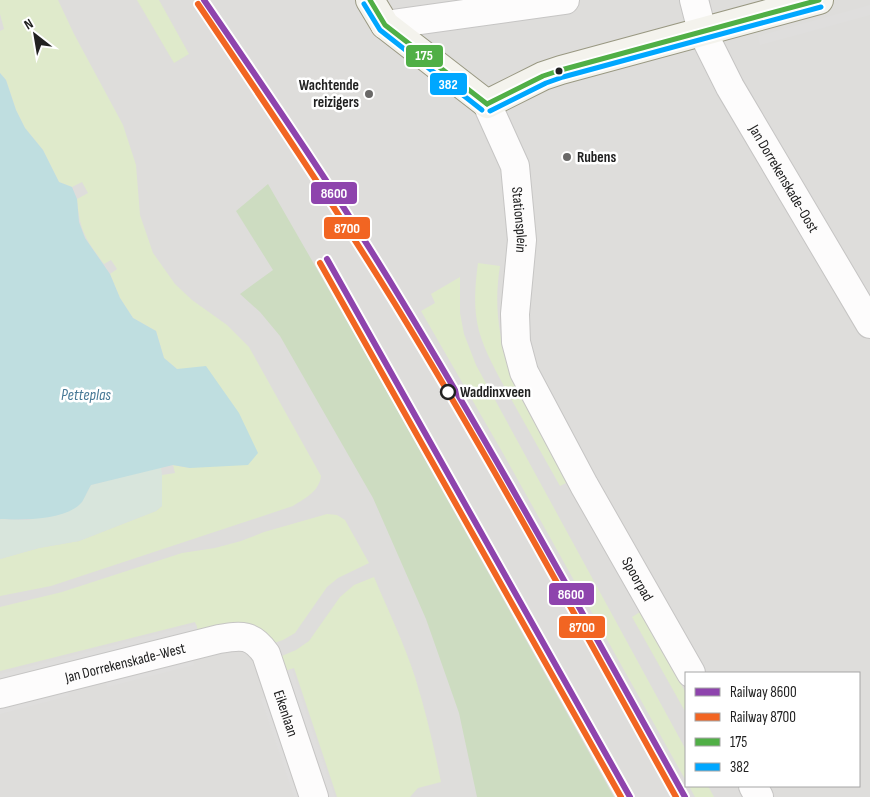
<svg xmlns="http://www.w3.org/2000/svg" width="870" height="797" viewBox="0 0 870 797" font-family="'Sofia Sans Condensed',sans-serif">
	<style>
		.residential { fill: #dedddb; fill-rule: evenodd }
		.grass { fill: #dfeacb }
		.forest { fill: #cddcc1 }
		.wetland { fill: #d8e5dc }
		.parking { fill: #dfdedd }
		.water { fill: #bfdee0 }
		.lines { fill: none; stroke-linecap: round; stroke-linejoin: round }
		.street-casing { stroke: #c6c5c4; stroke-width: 30 }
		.secondary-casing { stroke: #999882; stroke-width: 30 }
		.street { stroke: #fdfcfc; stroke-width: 28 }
		.secondary { stroke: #f4f3ed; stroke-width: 28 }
		.bus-1-casing { stroke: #fff; stroke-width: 9 }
		.bus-2-casing { stroke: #fff; stroke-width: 9 }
		.bus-1 { stroke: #50af46; stroke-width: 5 }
		.bus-2 { stroke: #00a7ff; stroke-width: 5 }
		.rail-1-casing { stroke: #fff; stroke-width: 10 }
		.rail-2-casing { stroke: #fff; stroke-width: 10 }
		.rail-1 { stroke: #8e44ad; stroke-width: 6 }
		.rail-2 { stroke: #f26522; stroke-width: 6 }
		.bus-dot { fill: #212121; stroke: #fff; stroke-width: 2 }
		.poi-dot { fill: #696867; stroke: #fff; stroke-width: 2 }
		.stop-dot { fill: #fff; stroke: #212121; stroke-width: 2.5 }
		.labels { text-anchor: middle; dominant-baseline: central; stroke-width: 5; stroke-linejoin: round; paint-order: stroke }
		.poi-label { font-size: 15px; font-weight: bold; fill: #212121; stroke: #fff; text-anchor: end }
		.street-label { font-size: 15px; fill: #212121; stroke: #fff }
		.stop-label { font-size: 15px; font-weight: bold; fill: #212121; stroke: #fff; text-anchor: start }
		.water-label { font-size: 16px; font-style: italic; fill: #477896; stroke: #fff }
		.line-badge { stroke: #fff; stroke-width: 2 }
		.badge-label { font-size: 14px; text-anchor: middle; font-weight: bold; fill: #fff }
	</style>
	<rect width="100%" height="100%" fill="#efedea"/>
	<path class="residential" d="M0,0H870V797H0ZM686,673H859V786H686Z"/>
	<g class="grass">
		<path d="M0,0H58L74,34L123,125L136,165L140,215L153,253L175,284L192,300L227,325L249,347L321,476C319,492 305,498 293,506L51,586L0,596V559L39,548L79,541L156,511L162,506V475L175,473L173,465L190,468V369H177L164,358L156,331L133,318L120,298L110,274L117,269L111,260L104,264C85,238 80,232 77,199L88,193L82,182L72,187L59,182L43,150L25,128L16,110L6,80L0,73V31L4,29L0,14Z"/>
		<path d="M137,0H159L189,54L174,63Z"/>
		<path d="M478,263L500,266C486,352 528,410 568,482L560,486C542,454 524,422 506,390C496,371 485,352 479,331C473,308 475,286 478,263Z"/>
		<path d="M460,277V313L464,334L476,365L686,750V781L504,455L421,311L435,303L431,294Z"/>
		<path d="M327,514L337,515L345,520L369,563L338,578L327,587L295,633L283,640L271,644L199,634L195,622L0,671V607L62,592L182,553L215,548L241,541L264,532Z"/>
		<path d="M374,577C388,610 404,643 415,677C426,712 434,747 441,782L418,788L410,797H337L294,668L282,672L277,658L296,650L309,641L340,597L354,585Z"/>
		<path d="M640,612L686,693V713L632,617Z"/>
		<path d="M689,786H708L714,797H695Z"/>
	</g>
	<path class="forest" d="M268,184L360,344L614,797H477L459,713L426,619L373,498L280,336L260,312L240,294L273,270L236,211Z"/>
	<path class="wetland" d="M161,467L162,475V506L156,511L79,541L39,548L0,559V519L28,520L81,503L91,485Z"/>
	<g class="parking">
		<path d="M870,5V15L760,45L758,36Z"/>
		<path d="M196,624L199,634L0,684V674Z"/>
		<path d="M192,655L194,665L107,687L105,677Z"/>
		<path d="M292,669L335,797H325L283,672Z"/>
		<path d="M67,687L69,696L0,714V703Z"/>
		<path d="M270,695L304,797H294L261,699Z"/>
	</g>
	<path class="water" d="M0,73L6,80L16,110L25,128L43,150L59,182L72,187L77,199L79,222L85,238L110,274L120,298L133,318L156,331L164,358L177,369L206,366L239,413L258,453L248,465L190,468L173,465L91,485C88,490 85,497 82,502C66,521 22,520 0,519Z"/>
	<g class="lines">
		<defs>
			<g id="street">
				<path id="s1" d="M694,0L702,31L730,87L870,324"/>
				<path d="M385,25L565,0"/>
				<path id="s2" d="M487,104L515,166L522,240L515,314L516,342L524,372L584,485L691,673"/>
				<path id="s3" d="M0,694L219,639C242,635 252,634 266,654L314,797"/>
				<path d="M753,786L759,797"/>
			</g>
			<path id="secondary" d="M370,0L385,25L487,104L543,76L561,70L819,0"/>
		</defs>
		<use href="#street" class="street-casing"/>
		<use href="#secondary" class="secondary-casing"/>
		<use href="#street" class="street"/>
		<use href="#secondary" class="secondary"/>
		<defs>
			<g id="bus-1">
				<path d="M370,0L385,25L487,104"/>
				<path d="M487,104L543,76L561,70L819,0"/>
			</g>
			<g id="bus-2">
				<path d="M364,4L380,30L482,110"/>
				<path d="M490,111L546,83L563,77L821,7"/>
			</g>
		</defs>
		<use href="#bus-1" class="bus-1-casing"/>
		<use href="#bus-2" class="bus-2-casing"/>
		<use href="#bus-1" class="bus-1"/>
		<use href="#bus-2" class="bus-2"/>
		<defs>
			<g id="rail-1">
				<path d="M204,0C272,99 340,198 402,301C501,464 592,631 685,797"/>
				<path d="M327,259L630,797"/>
			</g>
			<g id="rail-2">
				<path d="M198,4C265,103 332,202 395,304C494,465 584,632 676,797"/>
				<path d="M320,263L621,797"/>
			</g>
		</defs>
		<use href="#rail-1" class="rail-1-casing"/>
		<use href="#rail-2" class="rail-2-casing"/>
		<use href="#rail-1" class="rail-1"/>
		<use href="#rail-2" class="rail-2"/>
	</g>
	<circle class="bus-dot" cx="559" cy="71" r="4.5"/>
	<g class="poi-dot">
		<circle cx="369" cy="94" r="5"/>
		<circle cx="567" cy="157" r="5"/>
	</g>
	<circle class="stop-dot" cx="448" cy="392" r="7"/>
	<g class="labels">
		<g class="poi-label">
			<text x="359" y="85">Wachtende<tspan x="359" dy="17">reizigers</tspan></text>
			<text x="577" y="157" text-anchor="start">Rubens</text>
		</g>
		<g class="street-label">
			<text stroke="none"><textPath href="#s1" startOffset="201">Jan Dorrekenskade-Oost</textPath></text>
			<text stroke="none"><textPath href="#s2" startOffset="122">Stationsplein</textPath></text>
			<text stroke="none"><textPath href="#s2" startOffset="512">Spoorpad</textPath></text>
			<text stroke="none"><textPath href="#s3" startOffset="129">Jan Dorrekenskade-West</textPath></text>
			<text stroke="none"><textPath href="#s3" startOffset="342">Eikenlaan</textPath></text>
		</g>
		<g class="stop-label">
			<text x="460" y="392">Waddinxveen</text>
		</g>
		<g class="water-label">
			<text x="86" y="395">Petteplas</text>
		</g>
	</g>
	<g class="line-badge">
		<rect x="405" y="44" width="39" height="24" rx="5" fill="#50af46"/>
		<rect x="429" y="72" width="39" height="24" rx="5" fill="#00a7ff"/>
		<rect x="310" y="181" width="48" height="24" rx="5" fill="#8e44ad"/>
		<rect x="323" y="216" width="48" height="24" rx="5" fill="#f26522"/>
		<rect x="548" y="582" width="47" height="24" rx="5" fill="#8e44ad"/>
		<rect x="558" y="615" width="48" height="24" rx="5" fill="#f26522"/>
	</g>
	<g class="badge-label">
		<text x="424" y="60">175</text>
		<text x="448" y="89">382</text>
		<text x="334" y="198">8600</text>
		<text x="347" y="233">8700</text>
		<text x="571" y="599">8600</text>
		<text x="582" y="632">8700</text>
	</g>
	<rect x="685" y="672" width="175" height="115" fill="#ffffff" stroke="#a6a6a6"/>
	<rect x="695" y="688" width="25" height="8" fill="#8e44ad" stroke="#a6a6a6"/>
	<text x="730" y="697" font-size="15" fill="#212121">Railway 8600</text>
	<rect x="695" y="713" width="25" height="8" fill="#f26522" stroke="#a6a6a6"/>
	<text x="730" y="722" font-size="15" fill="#212121">Railway 8700</text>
	<rect x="695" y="738" width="25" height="8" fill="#50af46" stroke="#a6a6a6"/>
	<text x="730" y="747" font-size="15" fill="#212121">175</text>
	<rect x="695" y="763" width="25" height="8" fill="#00a7ff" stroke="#a6a6a6"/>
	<text x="730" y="772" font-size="15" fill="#212121">382</text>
	<g transform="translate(35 35) rotate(329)" stroke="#ffffff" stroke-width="4" paint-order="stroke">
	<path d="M0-4L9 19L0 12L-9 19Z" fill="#212121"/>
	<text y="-8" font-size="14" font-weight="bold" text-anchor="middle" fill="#212121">N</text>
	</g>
</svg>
